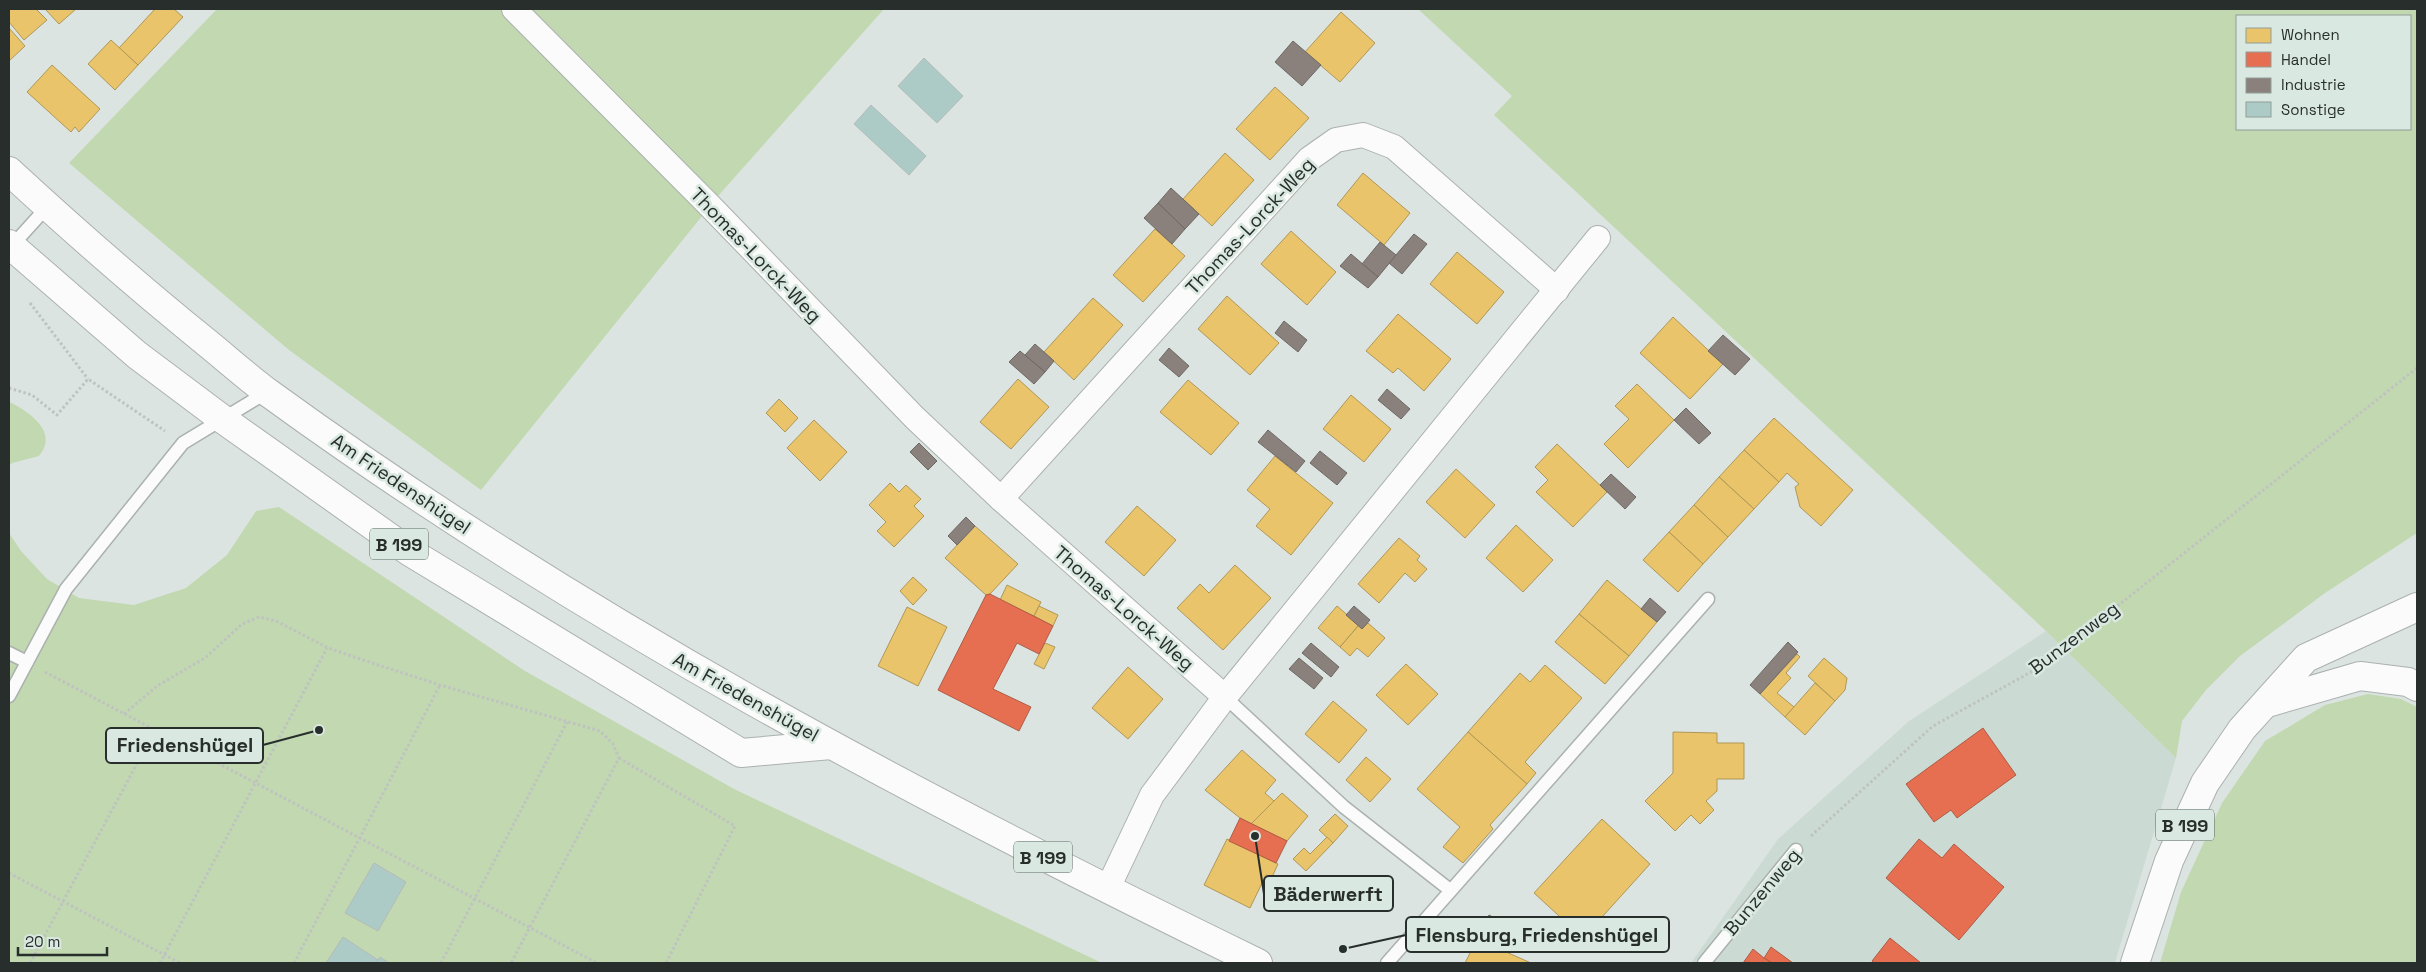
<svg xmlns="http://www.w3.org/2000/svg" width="2426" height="972" viewBox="0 0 2426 972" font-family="'Space Grotesk',sans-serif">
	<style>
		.built { fill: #cbdbd4 }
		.green { fill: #c1d8b0; fill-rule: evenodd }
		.homes { fill: #e9c46a; stroke: #af9757 }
		.shops { fill: #e76f51; stroke: #ae5c46 }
		.industry { fill: #8a817c; stroke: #6d6864 }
		.building { fill: #accbc7; stroke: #b4bbb9 }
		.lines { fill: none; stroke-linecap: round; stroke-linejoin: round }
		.lane-casing { stroke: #abb1ae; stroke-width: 15 }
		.street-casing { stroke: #abb1ae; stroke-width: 26 }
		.primary-casing { stroke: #abb1ae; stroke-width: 30 }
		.highway-casing { stroke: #abb1ae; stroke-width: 30 }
		.path { stroke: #bfc3c0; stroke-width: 3; stroke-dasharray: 2.5 2.5; stroke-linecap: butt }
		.lane { stroke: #fafbfa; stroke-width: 12 }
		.street { stroke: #fafbfa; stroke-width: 24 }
		.primary { stroke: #fafbfa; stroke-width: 28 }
		.highway { stroke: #fafbfa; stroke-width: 28 }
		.labels { text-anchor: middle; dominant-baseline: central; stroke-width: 5; stroke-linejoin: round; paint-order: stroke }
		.shield { fill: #d9e8e1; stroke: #5d6662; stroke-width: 1 }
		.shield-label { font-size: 18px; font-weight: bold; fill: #282e2b }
		.street-label { font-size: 19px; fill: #282e2b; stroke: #d9e8e1 }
		.leader { fill: none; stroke: #282e2b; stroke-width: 2 }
		.callout-dot { fill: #282e2b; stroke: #d9e8e1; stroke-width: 2 }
		.callout { fill: #d9e8e1; stroke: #282e2b; stroke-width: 2 }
		.callout-label { font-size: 20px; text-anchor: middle; font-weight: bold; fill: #282e2b }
	</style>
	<rect width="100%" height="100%" fill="#dce4e1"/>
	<path class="built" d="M2046,631L2176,758L2115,963H1691L1778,839L1909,721Z"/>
	<g class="green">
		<path d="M217,9H884L719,195L481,490L289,350L69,163Z"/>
		<path d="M1418,9H2417V533L2325,593L2240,656L2206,690L2182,721L2176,758L2046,631L1494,115L1512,96ZM2410,16V129H2237V16Z"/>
		<path d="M9,402C23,408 51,426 45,445C44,449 41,453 39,456L12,463L9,466Z"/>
		<path d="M279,507L525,671L734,789L1102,963H9V533L21,551L47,579L79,598L134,605L186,588L227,555L256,511Z"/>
		<path d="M2368,694L2401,699L2417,707V963H2160L2181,892L2222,803L2265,741L2325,705Z"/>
	</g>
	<g class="homes">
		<path d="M9,9H36L47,20L24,40L9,22Z"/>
		<path d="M45,9H76L59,24Z"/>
		<path d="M155,9H174L183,17L138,65L119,48Z"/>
		<path d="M1341,12L1375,43L1340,82L1305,52Z"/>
		<path d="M9,28L25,46L9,61Z"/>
		<path d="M111,40L138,65L115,90L88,64Z"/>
		<path d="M52,65L100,109L79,132L75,127L71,132L27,92Z"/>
		<path d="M1275,87L1309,118L1270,160L1236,129Z"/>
		<path d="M1225,153L1254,180L1212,226L1183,199Z"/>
		<path d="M1363,173L1410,213L1384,245L1337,205Z"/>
		<path d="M1155,229L1185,256L1143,302L1113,275Z"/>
		<path d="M1291,231L1336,272L1307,305L1261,264Z"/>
		<path d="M1457,252L1504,292L1477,324L1430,284Z"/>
		<path d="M1227,296L1279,343L1250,375L1198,329Z"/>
		<path d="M1093,298L1123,325L1074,380L1044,352Z"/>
		<path d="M1398,314L1451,359L1424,391L1398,368L1393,373L1366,351Z"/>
		<path d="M1673,317L1723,364L1690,399L1640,353Z"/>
		<path d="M1018,379L1049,407L1011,449L980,422Z"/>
		<path d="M1188,380L1239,423L1211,455L1160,412Z"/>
		<path d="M1637,384L1674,420L1628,468L1604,444L1629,419L1615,406Z"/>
		<path d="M1351,395L1391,429L1364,462L1323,429Z"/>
		<path d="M779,399L798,418L785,432L766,413Z"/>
		<path d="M1774,418L1853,490L1821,526L1800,507L1795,487L1799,484L1787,473L1779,482L1744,450Z"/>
		<path d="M814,420L847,452L820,481L787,448Z"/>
		<path d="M1557,444L1607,492L1573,527L1536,492L1548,480L1535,467Z"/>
		<path d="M1744,450L1779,482L1754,509L1719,477Z"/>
		<path d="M1275,456L1333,503L1291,555L1256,526L1270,509L1247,490Z"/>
		<path d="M1456,469L1495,505L1465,538L1426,502Z"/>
		<path d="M1719,477L1754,509L1728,537L1694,505Z"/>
		<path d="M890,483L899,492L906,485L921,499L914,506L924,516L894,547L877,531L886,522L869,505Z"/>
		<path d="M1694,505L1728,537L1703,564L1669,532Z"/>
		<path d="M1137,506L1176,540L1144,576L1105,542Z"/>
		<path d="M1516,525L1553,560L1523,592L1486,558Z"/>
		<path d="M975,526L1018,564L990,594L986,595L945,558Z"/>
		<path d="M1669,532L1703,564L1678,592L1643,560Z"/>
		<path d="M1399,538L1420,556L1417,560L1427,569L1415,582L1405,573L1379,603L1358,584Z"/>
		<path d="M1235,565L1271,598L1223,650L1177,608L1200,584L1209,593Z"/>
		<path d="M913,577L927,590L913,605L900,591Z"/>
		<path d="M1607,580L1657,622L1629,656L1579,614Z"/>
		<path d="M1007,585L1041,602L1034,616L1000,600Z"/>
		<path d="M1039,606L1058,615L1053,626L1034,616Z"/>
		<path d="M1337,606L1359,625L1340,647L1318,628Z"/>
		<path d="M907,607L947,627L918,686L878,666Z"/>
		<path d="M1579,614L1629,656L1605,684L1555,642Z"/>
		<path d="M1368,623L1385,638L1368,657L1357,648L1350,656L1340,647L1359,625L1362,629Z"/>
		<path d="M1045,643L1055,647L1044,669L1034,664Z"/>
		<path d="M1797,654L1800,657L1786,673L1791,678L1777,693L1794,707L1785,717L1760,694Z"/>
		<path d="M1824,658L1847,678L1845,690L1835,701L1808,676Z"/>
		<path d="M1406,664L1438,694L1408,725L1376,695Z"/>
		<path d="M1545,665L1582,698L1525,762L1536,773L1527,784L1468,732L1520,673L1530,682Z"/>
		<path d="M1128,667L1163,699L1128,739L1092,708Z"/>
		<path d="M1815,683L1835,701L1805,735L1785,717Z"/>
		<path d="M1333,701L1367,730L1339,763L1305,734Z"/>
		<path d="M1468,732L1527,784L1490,825L1493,829L1463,863L1443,847L1460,827L1417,789Z"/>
		<path d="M1673,732L1717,733V743H1744V779H1717V791L1706,801L1714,810L1700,824L1691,815L1675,831L1645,801L1673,773Z"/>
		<path d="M1242,750L1276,780L1265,793L1274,801L1251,824L1240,818L1205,790Z"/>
		<path d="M1366,757L1391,779L1370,802L1346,780Z"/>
		<path d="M1282,793L1308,816L1287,841L1251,824Z"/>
		<path d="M1335,814L1348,826L1333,843L1319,830Z"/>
		<path d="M1602,819L1650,864L1583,938L1534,893Z"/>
		<path d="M1327,837L1333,843L1306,871L1293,859L1304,848L1310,854Z"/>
		<path d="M1227,839L1278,864L1272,877L1266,875L1250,908L1204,885Z"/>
		<path d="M1477,939L1531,963H1465Z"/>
	</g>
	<g class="shops">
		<path d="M990,594L1053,626L1039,654L1017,643L993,689L1031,707L1019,731L938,690L986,595Z"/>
		<path d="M1983,728L2016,775L1957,818L1951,810L1934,822L1906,784Z"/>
		<path d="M1240,818L1287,841L1276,863L1229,841Z"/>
		<path d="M1919,839L1942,858L1954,844L2004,887L1959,940L1886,878Z"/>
		<path d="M1890,938L1921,963H1875L1872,961Z"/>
		<path d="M1771,947L1793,963H1772L1764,958Z"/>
		<path d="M1753,949L1764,958L1772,963H1743Z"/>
	</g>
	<g class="industry">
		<path d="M1293,41L1321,65L1302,86L1275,62Z"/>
		<path d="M1171,188L1199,214L1185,229L1158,203Z"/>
		<path d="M1158,203L1185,229L1172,244L1144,218Z"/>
		<path d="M1414,234L1427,244L1402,274L1389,263Z"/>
		<path d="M1380,242L1396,255L1378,277L1362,264Z"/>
		<path d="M1351,254L1378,277L1368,288L1340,266Z"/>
		<path d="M1284,321L1307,340L1298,352L1275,333Z"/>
		<path d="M1723,335L1750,359L1735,375L1708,351Z"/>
		<path d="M1035,344L1054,361L1045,372L1025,355Z"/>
		<path d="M1169,348L1189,366L1179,377L1159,360Z"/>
		<path d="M1020,351L1045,372L1034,384L1009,362Z"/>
		<path d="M1387,389L1410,409L1401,419L1378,400Z"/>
		<path d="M1686,408L1711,433L1699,444L1674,420Z"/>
		<path d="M1268,430L1305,461L1296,472L1258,442Z"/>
		<path d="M919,443L937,461L928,470L910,452Z"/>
		<path d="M1320,451L1347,473L1337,485L1310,463Z"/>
		<path d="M1611,474L1636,497L1625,509L1600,485Z"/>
		<path d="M966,517L975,526L957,545L948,536Z"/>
		<path d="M1650,598L1666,612L1657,622L1641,609Z"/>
		<path d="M1354,606L1370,620L1362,629L1346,615Z"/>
		<path d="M1788,642L1798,652L1760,694L1750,685Z"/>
		<path d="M1311,643L1339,667L1331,677L1302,653Z"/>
		<path d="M1299,658L1323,678L1314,689L1289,669Z"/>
		<path d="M1489,915L1515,929L1509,941L1483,928Z"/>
	</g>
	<g class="building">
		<path d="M924,58L963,96L937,123L898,86Z"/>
		<path d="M871,105L926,156L909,175L854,124Z"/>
		<path d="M374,863L406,882L378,931L345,913Z"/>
		<path d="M343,937L378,960L376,963H326Z"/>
		<path d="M380,957L389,963H376Z"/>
	</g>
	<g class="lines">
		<defs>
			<g id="lane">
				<path d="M9,249L48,206"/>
				<path d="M9,653L27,662"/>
				<path d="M9,696L66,589L183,443L267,392"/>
				<path d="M1225,697L1344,807L1450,890"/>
				<path d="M1387,963L1708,599"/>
				<path d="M1704,963L1796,850"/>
			</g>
			<g id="street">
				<path d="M514,9L711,207L915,418L1001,499L1225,697"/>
				<path d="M1001,499L1309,159L1336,140L1363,135L1394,147L1557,290"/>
				<path d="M1107,890L1152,795L1225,697L1598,238"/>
			</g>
			<g id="primary">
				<path d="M9,171C73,230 138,287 206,342C227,359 248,378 270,394C578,618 916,797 1258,963"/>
				<path d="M9,244L137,355L221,418L410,552L741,753L831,745"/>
			</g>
			<g id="highway">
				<path d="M2267,703L2360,676L2408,682L2417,687"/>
				<path d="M2135,963L2169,861L2205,783L2242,729L2306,658L2417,607"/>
			</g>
		</defs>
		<use href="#lane" class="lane-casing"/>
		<use href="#street" class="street-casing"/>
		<use href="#primary" class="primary-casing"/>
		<use href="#highway" class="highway-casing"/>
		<g class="path">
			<path d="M30,303L88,379"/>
			<path d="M9,388L32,395L57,415L88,379L165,431"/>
			<path d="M45,672L597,963"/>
			<path d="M124,714L157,686L205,658L242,624L259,617L276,621L328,648L372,663L440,685L600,731L613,744L619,758L511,963"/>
			<path d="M619,758L735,826L666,963"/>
			<path d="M1811,836L1933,726L2042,666L2417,368"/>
			<path d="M9,873L180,963"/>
			<path d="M30,963L155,730"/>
			<path d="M160,963L327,648"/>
			<path d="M294,963L440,685"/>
			<path d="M441,963L567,722"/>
		</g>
		<use href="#lane" class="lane"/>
		<use href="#street" class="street"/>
		<use href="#primary" class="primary"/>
		<use href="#highway" class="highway"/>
	</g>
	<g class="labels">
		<g class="shield">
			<rect x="370" y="528.5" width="58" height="31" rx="4"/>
			<rect x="2156" y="809.5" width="58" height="31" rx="4"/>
			<rect x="1014" y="841.5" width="58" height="31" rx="4"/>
		</g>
		<g class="shield-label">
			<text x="399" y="544">B 199</text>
			<text x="2185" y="825">B 199</text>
			<text x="1043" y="857">B 199</text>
		</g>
		<g class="street-label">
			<text transform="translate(1250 226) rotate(-47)">Thomas-Lorck-Weg</text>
			<text transform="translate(756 255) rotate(46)">Thomas-Lorck-Weg</text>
			<text transform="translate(401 484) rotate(34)">Am Friedenshügel</text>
			<text transform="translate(1124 608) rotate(41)">Thomas-Lorck-Weg</text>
			<text transform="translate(2074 638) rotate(-37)">Bunzenweg</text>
			<text transform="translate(746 697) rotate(29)">Am Friedenshügel</text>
			<text transform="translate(1762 892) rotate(-50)">Bunzenweg</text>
		</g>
	</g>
	<path class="leader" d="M319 730L263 745M1255 836L1264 894M1343 949L1406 935"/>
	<g class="callout-dot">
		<circle cx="319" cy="730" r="5"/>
		<circle cx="1255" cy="836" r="5"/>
		<circle cx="1343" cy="949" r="5"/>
	</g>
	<g class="callout">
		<rect x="106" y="728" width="157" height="35" rx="5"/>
		<rect x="1264" y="876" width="129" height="35" rx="5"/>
		<rect x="1406" y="917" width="263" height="35" rx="5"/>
	</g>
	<g class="callout-label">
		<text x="185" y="752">Friedenshügel</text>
		<text x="1328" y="901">Bäderwerft</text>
		<text x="1537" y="942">Flensburg, Friedenshügel</text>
	</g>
	<rect width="2426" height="972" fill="none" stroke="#282e2b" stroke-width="20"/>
	<rect x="2236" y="15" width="175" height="115" fill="#d9e8e1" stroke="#929e98"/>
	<rect x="2246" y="28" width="25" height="15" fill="#e9c46a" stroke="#929e98"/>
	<text x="2281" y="40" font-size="15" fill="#282e2b">Wohnen</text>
	<rect x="2246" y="52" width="25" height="15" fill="#e76f51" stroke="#929e98"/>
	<text x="2281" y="65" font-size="15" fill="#282e2b">Handel</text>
	<rect x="2246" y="78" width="25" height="15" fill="#8a817c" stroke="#929e98"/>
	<text x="2281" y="90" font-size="15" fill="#282e2b">Industrie</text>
	<rect x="2246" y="102" width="25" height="15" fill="#accbc7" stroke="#929e98"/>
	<text x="2281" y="115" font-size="15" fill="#282e2b">Sonstige</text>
	<path d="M18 947v8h89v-8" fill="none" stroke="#282e2b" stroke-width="2.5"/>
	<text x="25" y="947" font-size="15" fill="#282e2b" stroke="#d9e8e1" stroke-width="4" paint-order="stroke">20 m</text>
</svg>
